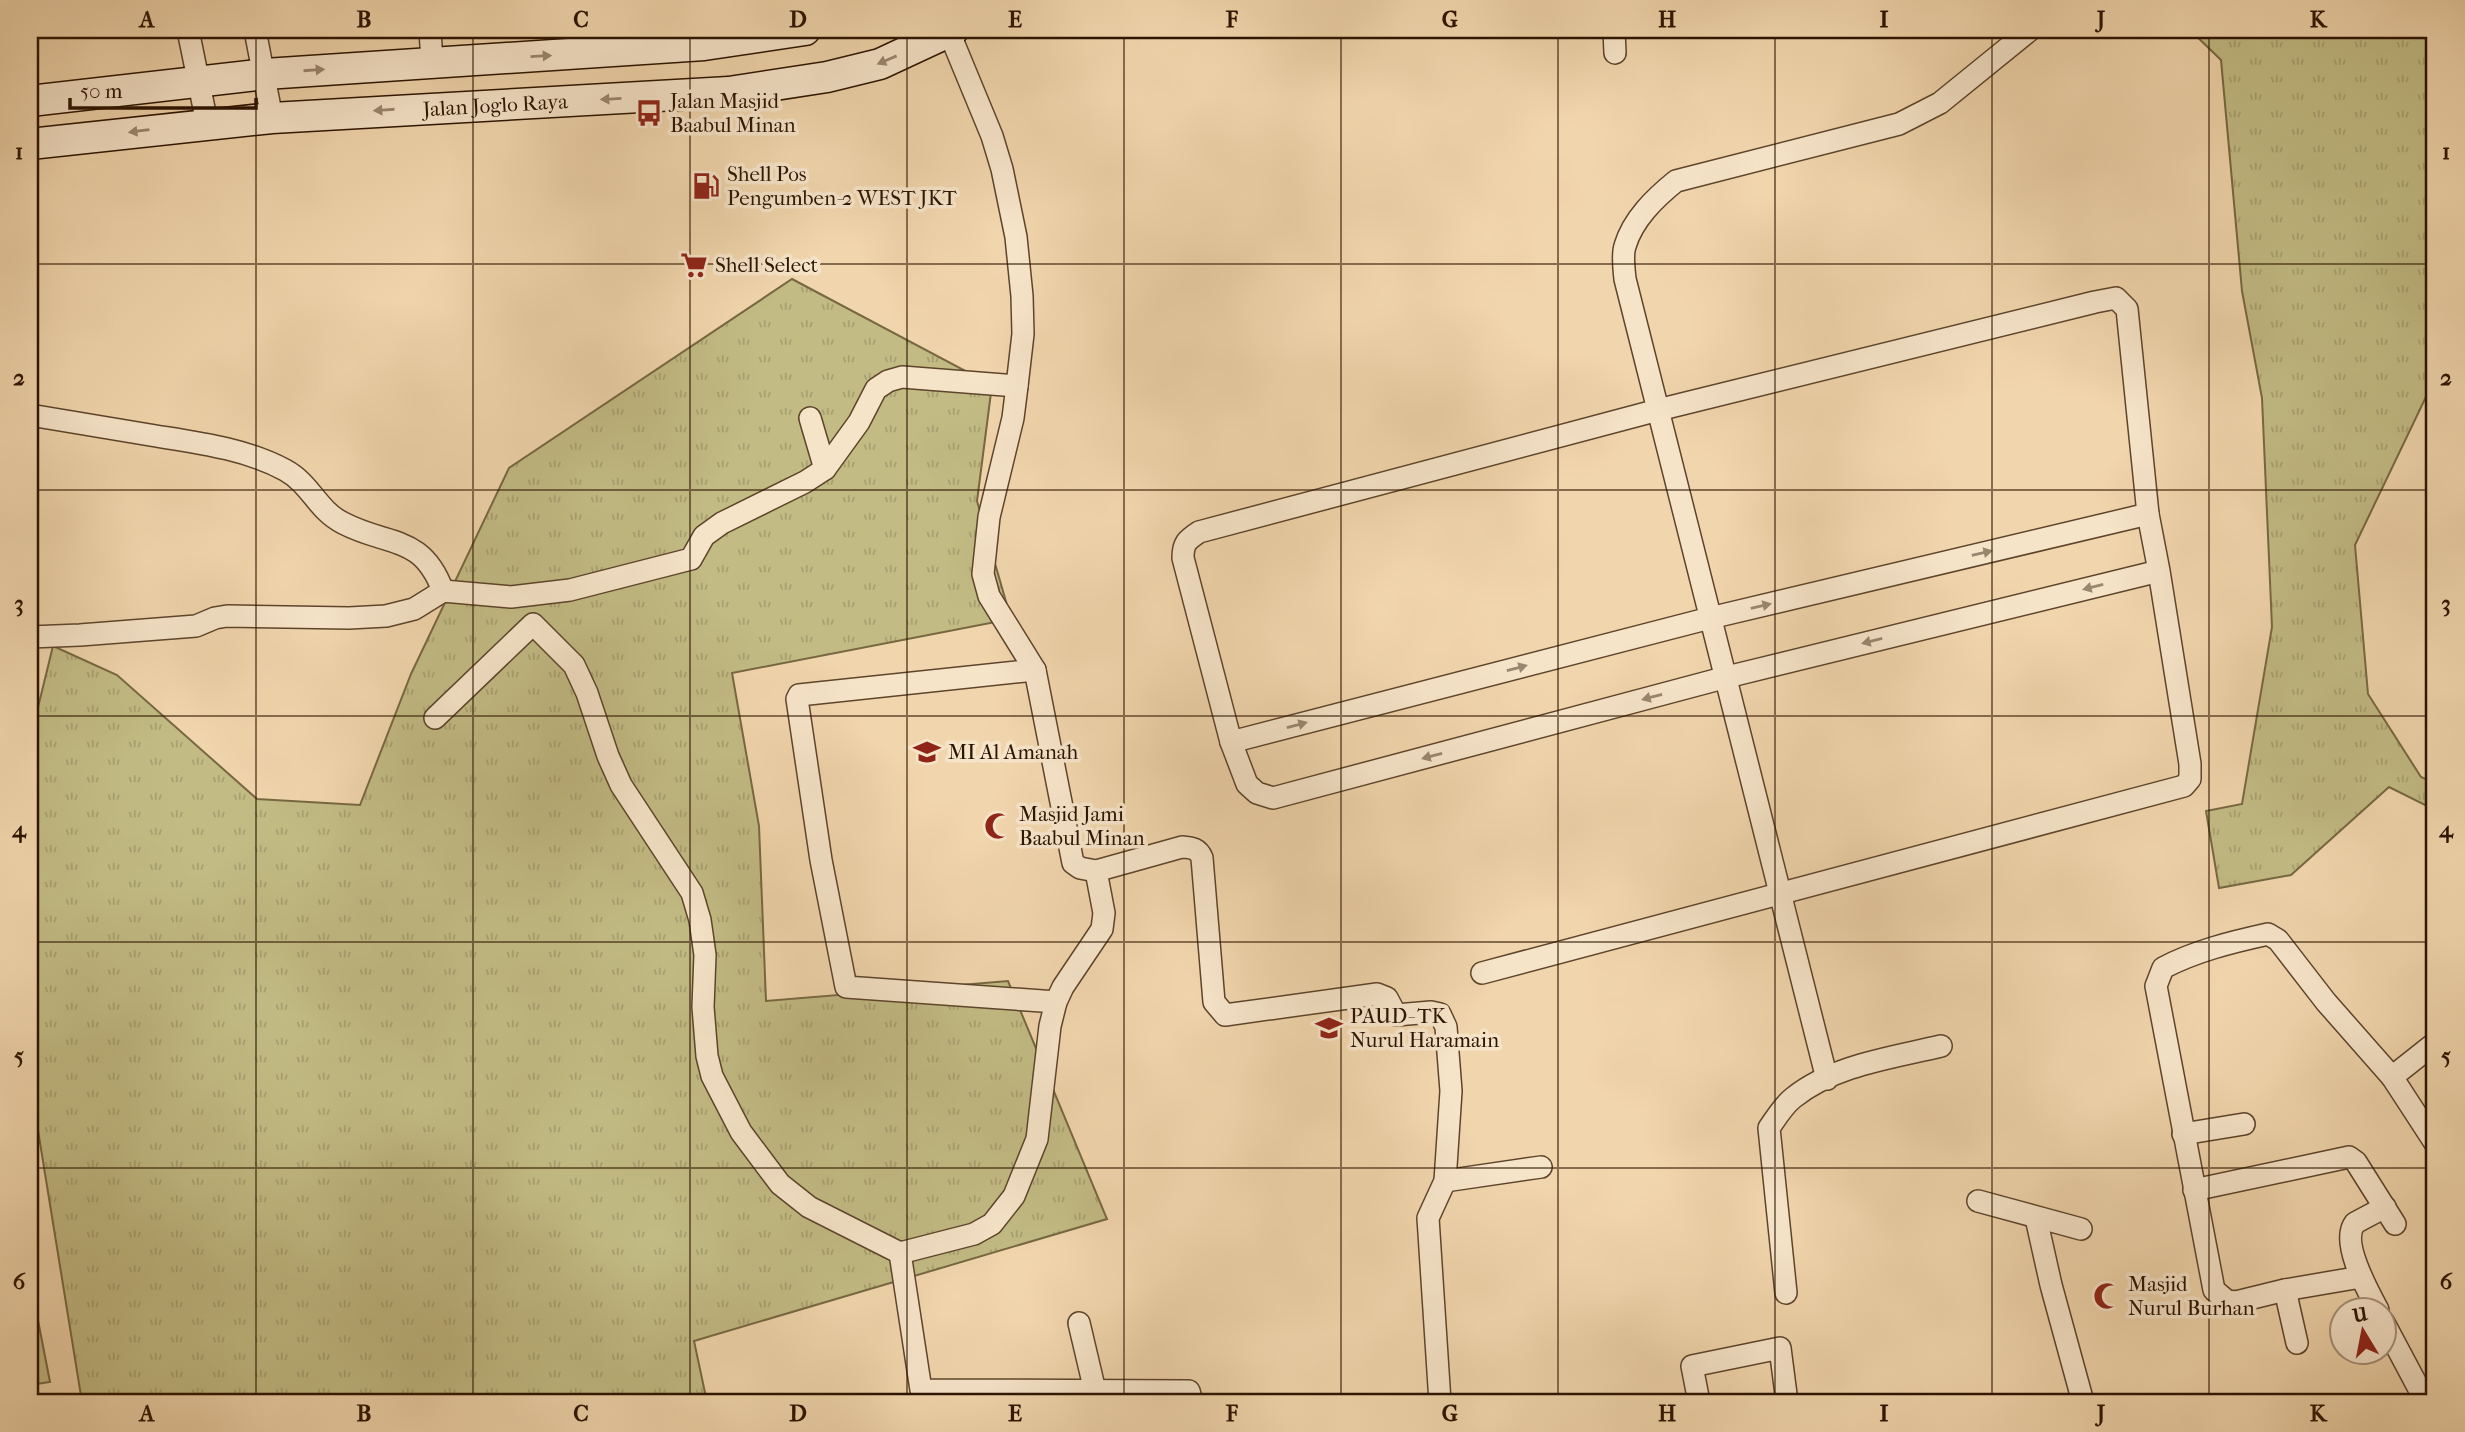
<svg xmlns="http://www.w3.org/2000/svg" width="2465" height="1432" viewBox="0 0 2465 1432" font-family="'IM FELL French Canon',serif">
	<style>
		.grass { fill: url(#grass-tufts); stroke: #776842; stroke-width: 2 }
		.pitch { fill: #c2bb84; stroke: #776842; stroke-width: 2 }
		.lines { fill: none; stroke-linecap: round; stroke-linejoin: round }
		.minor-casing { stroke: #5d442b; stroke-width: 24 }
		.secondary-casing { stroke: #2c1400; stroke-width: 33 }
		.minor { stroke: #f6e4c9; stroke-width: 21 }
		.secondary { stroke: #f6e4c9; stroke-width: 30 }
		.oneway { fill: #9b866f }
		.grid { fill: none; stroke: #2c1400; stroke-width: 2; stroke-opacity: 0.55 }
		.labels { text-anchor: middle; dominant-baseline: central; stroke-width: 7; stroke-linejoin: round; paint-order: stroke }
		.poi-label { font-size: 21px; fill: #2c1400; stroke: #f6e4c9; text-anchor: start }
		.street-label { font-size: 21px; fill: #2c1400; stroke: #f6e4c9 }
		.neatline { fill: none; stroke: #2c1400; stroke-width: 2.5 }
		.grid-label { font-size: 23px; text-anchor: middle; font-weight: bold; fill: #2c1400 }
	</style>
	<defs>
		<pattern id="grass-tufts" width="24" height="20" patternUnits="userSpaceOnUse" patternTransform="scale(1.75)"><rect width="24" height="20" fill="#c2bb84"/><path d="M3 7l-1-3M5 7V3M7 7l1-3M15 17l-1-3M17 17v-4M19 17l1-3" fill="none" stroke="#a7a070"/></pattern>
	</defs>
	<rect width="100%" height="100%" fill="#f1d5ac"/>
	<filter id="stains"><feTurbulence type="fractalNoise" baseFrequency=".00286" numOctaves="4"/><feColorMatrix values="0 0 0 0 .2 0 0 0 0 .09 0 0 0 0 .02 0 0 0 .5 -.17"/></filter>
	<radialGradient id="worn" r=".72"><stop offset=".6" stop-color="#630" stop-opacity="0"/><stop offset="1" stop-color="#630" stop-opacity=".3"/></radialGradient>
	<g class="grass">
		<path d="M2190,30H2435V378L2355,545L2368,694L2421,777L2435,783V810L2389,787L2291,875L2219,888L2206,811L2242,804L2272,627L2262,398L2242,291L2221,60Z"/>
		<path d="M792,279L992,385L977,501L1011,619L732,673L759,826L766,1001L1008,981L1107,1219L694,1341L707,1402H82L30,1081V740L53,646L117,675L257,799L360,805L411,674L509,468Z"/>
	</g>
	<path class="pitch" d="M30,1279L50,1382L30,1385Z"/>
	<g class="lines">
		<defs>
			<g id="minor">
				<path d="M188,30L207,123"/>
				<path d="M255,30L272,118"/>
				<path d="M430,30L432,62"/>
				<path d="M1614,30L1615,53"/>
				<path d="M949,32L992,136L1002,169L1016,237L1022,296L1023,334L1017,386L1013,418L989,517L983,574L989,596L1035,670L1073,863L1080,868L1096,871L1182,847C1192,848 1198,848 1202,858L1214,1002L1225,1015L1377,994L1387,998L1396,1015L1431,1012L1440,1014L1446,1027L1451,1091L1445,1181L1428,1218L1440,1402"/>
				<path d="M30,415C72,422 114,429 156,436C200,443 246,449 285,470C311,484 317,510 343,523C389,547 422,534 443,591"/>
				<path d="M810,418L825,469"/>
				<path d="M30,637L80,635L196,626L215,618L227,616L349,618L386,616L414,609L443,591L511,597L570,590L691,559L704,536L722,523L805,482L825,469L859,422L876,389L888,381L902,377L1017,386"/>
				<path d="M1035,670L799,695L797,699L821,860L846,987L1056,1002"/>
				<path d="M435,718L533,624L574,665L587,693L608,756L621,785L692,893L700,920L705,955L703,1007L707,1056L712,1076L741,1132L780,1184L809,1207L900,1253L974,1234L992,1224L1014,1196L1037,1139L1050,1026L1056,1002L1063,987L1102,929L1104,913L1096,871"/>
				<path d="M1231,742L1710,618L2148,514"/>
				<path d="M1482,973L2184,786L2190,779V764L2159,571L2148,514L2127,309L2116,298L2095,302L1658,410L1199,532C1187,540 1183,543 1183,558L1231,742L1247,784L1257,793L1273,798L1727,677L2159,571"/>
				<path d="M2392,1077L2435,1043"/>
				<path d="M1827,1079L1625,279C1624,269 1622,255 1625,246C1633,219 1655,198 1676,181L1899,124L1940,103L2030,30"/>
				<path d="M2183,1134L2244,1124"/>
				<path d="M1445,1181L1541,1167"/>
				<path d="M2194,1190L2349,1157L2356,1162L2395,1224"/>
				<path d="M1978,1201L2081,1229"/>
				<path d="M2036,1218L2051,1285L2083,1402"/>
				<path d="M900,1253L921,1390L1189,1391L1192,1402"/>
				<path d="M2361,1277L2285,1290L2236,1302L2227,1301L2214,1290L2156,986L2163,968C2195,951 2232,942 2268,934L2278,940L2326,1002L2392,1077L2435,1143"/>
				<path d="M2285,1290L2297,1343"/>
				<path d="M1786,1293L1769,1128C1776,1118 1783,1106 1793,1098C1834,1065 1891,1058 1941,1046"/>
				<path d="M2378,1310C2368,1291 2340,1242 2355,1223L2385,1207"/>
				<path d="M1079,1323L1095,1391"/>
				<path d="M2384,1323L2426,1402"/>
				<path d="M1699,1402L1692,1366L1780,1348L1787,1402"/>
			</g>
			<g id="secondary">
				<path d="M30,101L265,74L704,45L805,30"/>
				<path id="s1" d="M30,144L272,118L729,92L827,77L880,64L953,30"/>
			</g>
		</defs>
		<use href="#minor" class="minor-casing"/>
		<use href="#secondary" class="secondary-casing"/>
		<use href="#minor" class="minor"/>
		<use href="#secondary" class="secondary"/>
	</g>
	<defs><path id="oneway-solid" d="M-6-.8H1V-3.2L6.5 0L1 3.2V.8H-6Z" transform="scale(1.75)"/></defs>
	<g class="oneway">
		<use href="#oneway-solid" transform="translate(541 56) rotate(-3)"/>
		<use href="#oneway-solid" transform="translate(887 60) rotate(157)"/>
		<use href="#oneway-solid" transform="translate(314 70) rotate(-4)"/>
		<use href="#oneway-solid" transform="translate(611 99) rotate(177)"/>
		<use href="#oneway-solid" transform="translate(384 110) rotate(176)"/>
		<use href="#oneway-solid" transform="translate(139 131) rotate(173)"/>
		<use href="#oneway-solid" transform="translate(1982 553) rotate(-13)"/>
		<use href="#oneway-solid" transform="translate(2093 587) rotate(166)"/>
		<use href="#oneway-solid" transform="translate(1761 606) rotate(-13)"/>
		<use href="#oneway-solid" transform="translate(1872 641) rotate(166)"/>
		<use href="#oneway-solid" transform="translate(1517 668) rotate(-15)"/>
		<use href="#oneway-solid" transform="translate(1652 697) rotate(165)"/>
		<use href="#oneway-solid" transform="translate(1297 725) rotate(-15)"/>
		<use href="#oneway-solid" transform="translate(1432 756) rotate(165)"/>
	</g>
	<path class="grid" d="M256,30V1402M473,30V1402M690,30V1402M907,30V1402M1124,30V1402M1341,30V1402M1558,30V1402M1775,30V1402M1992,30V1402M2209,30V1402M30,264H2435M30,490H2435M30,716H2435M30,942H2435M30,1168H2435"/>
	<defs>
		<symbol id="bus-bare" viewBox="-9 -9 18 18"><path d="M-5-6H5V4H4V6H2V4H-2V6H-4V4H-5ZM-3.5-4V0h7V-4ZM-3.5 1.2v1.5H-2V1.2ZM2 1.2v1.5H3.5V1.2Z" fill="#8f2418" stroke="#f6e4c9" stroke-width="2.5" paint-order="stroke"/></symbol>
		<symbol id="fuel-bare" viewBox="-9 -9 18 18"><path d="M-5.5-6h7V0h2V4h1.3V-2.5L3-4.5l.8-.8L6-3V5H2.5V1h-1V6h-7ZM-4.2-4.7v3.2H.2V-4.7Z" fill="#8f2418" stroke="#f6e4c9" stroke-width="2.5" paint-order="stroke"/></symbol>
		<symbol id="supermarket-bare" viewBox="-9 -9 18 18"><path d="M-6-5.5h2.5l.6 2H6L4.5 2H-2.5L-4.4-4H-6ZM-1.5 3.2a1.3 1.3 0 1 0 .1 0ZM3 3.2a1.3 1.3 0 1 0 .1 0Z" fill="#8f2418" stroke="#f6e4c9" stroke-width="2.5" paint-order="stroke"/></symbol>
		<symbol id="school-bare" viewBox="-9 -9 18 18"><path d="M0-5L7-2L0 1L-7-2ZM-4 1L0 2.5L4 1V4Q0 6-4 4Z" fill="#8f2418" stroke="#f6e4c9" stroke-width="2.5" paint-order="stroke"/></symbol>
		<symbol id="mosque-bare" viewBox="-9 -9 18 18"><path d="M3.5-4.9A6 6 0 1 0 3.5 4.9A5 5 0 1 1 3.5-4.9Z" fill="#8f2418" stroke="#f6e4c9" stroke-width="2.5" paint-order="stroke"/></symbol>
	</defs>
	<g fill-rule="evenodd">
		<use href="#bus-bare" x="630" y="94" width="38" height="38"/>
		<use href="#fuel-bare" x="687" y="167" width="38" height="38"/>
		<use href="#supermarket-bare" x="675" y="246" width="38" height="38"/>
		<use href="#school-bare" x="908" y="733" width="38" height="38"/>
		<use href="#mosque-bare" x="979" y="807" width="38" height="38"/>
		<use href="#school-bare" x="1310" y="1009" width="38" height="38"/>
		<use href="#mosque-bare" x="2088" y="1277" width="38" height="38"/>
	</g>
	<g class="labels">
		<g class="poi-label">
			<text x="670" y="101">Jalan Masjid<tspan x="670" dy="24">Baabul Minan</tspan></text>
			<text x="727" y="174">Shell Pos<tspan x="727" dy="24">Pengumben-2 WEST JKT</tspan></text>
			<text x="715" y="265">Shell Select</text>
			<text x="948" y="752">MI Al Amanah</text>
			<text x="1019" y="814">Masjid Jami<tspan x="1019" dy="24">Baabul Minan</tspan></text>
			<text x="1350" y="1016">PAUD- TK<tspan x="1350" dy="24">Nurul Haramain</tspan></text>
			<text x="2128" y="1284">Masjid<tspan x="2128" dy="24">Nurul Burhan</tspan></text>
		</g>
		<g class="street-label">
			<text stroke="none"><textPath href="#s1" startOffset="467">Jalan Joglo Raya</textPath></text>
		</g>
	</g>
	<rect width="2465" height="1432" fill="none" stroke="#f1d5ac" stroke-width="77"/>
	<g transform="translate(2363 1331) rotate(350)"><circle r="33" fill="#f6e4c9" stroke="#a59179" stroke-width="2"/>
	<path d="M0-5L12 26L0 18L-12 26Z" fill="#8f2418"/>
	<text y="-10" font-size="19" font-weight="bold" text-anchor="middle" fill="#2c1400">U</text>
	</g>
	<path d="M70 98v10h186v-10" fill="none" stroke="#2c1400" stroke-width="3.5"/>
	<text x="80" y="98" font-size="21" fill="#2c1400" stroke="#f6e4c9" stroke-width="5" paint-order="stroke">50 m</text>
	<rect x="38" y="38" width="2388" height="1356" class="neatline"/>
	<g class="grid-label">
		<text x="147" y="27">A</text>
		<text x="364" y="27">B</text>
		<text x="581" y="27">C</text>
		<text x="798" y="27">D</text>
		<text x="1015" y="27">E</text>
		<text x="1232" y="27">F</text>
		<text x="1450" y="27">G</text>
		<text x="1667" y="27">H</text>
		<text x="1884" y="27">I</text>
		<text x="2101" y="27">J</text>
		<text x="2318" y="27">K</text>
		<text x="19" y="159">1</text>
		<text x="2446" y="159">1</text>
		<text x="19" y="385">2</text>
		<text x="2446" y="385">2</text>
		<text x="19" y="611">3</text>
		<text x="2446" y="611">3</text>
		<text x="19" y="837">4</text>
		<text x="2446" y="837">4</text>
		<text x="19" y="1063">5</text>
		<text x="2446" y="1063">5</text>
		<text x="19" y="1289">6</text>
		<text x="2446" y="1289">6</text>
		<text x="147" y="1421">A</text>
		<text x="364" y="1421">B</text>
		<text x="581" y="1421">C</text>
		<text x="798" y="1421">D</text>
		<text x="1015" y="1421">E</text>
		<text x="1232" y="1421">F</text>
		<text x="1450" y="1421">G</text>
		<text x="1667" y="1421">H</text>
		<text x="1884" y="1421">I</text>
		<text x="2101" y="1421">J</text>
		<text x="2318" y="1421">K</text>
	</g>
	<rect width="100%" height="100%" filter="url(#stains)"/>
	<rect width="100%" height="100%" fill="url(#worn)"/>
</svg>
